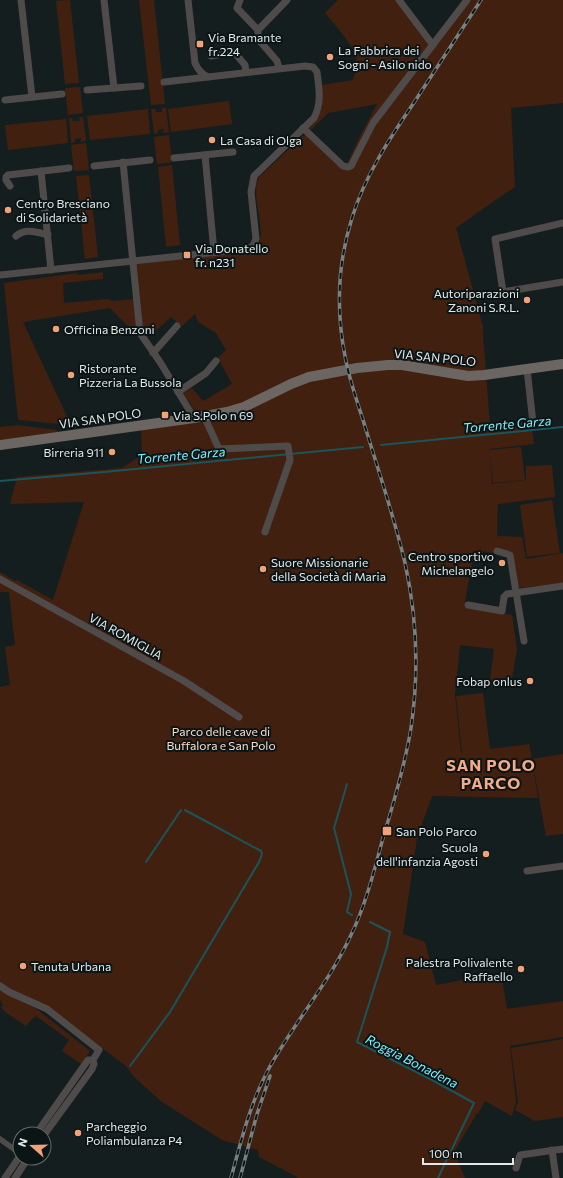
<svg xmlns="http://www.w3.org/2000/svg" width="563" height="1178" viewBox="0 0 563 1178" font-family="Commissioner,sans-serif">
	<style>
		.green { fill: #42200f }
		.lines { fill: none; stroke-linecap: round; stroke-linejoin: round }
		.stream { stroke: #19555a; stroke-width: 2 }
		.pedestrian { stroke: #4f4b4a; stroke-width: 5.5 }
		.minor { stroke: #4f4b4a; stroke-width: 7 }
		.secondary { stroke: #6c6663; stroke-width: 10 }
		.rail-casing { stroke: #798081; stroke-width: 3.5 }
		.rail { stroke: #0c1516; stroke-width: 2; stroke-dasharray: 6; stroke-linecap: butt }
		.poi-dot { fill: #f1a27b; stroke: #0c1516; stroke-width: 1.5 }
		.labels { text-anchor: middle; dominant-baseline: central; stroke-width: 4; stroke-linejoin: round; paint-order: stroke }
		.poi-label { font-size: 12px; fill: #e2e8e9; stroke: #0c1516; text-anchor: start }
		.street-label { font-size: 12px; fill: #e2e8e9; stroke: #0c1516 }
		.park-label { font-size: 12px; fill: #fadaca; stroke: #0c1516 }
		.water-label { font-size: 13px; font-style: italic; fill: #7deffb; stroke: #0c1516 }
		.district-label { font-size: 16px; font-weight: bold; letter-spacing: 1px; fill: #f5ab87; stroke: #0c1516 }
	</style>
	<rect width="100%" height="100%" fill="#151e1f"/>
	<g class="green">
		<path d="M70,0L79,83L65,84L56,1Z"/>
		<path d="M139,0H154L165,104L151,105Z"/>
		<path d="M338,0H398L435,48L471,0H563V103L511,108L515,187L494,201L456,228L483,327V334L490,425L531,421L534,444L489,449V450L521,447L525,480L493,483L490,454L492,484L526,480V466L552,465L555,497L498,504L497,536L522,537L526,559L563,553V583L517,588L512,558L483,551L480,559L473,558L464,607L512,615L517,649L511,684L489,687L494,649L460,645L455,695L461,752H462L456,696L483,693L490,749L529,744L532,759L563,754V834L546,836L532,759L538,798L432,796L417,838L403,934L425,942L436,985L501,973L507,1009L563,1001V1037L510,1046L516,1102L512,1116L485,1101L478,1114L477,1113L454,1152L465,1178H299L259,1157L258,1150L222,1140L162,1102L134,1077L126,1066L48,1008L0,985V687L10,685L5,647L15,645L9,592H0V572L15,581L17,580L53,600L84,502L10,504L17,477L122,468L142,455L141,430L197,421L195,411L183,393L192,388L203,401L232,384L218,358L226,350L216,333L198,322L195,314L182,326L171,317L151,335L143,334L137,264L249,252C252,250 257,248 259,244C266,227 251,197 258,178L305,134L338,166L344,170L359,138L377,104L328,113L311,130L309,128C324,111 323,107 321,85L353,80C355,73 357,65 356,58C353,44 334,24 325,13Z"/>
		<path d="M80,87L83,113L68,115L65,88Z"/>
		<path d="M229,101L232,124L171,132L168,109Z"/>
		<path d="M162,108H166L169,132L164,133L163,129L158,130V133L154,134L151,109H155L156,112H162Z"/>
		<path d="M148,109L150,134L90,140L87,116Z"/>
		<path d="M79,117H83L86,141L81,142V138L75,139V142L71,143L69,118H72L73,121H80Z"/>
		<path d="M66,119L68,143L8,150L5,125Z"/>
		<path d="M169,135L172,162L157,164L154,137Z"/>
		<path d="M86,143L89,170L74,171L71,145Z"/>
		<path d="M172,165L180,245L166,247L158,167Z"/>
		<path d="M89,175L98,257L85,259L76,176Z"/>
		<path d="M103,272V279L63,283L64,303L108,299L112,301L135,299L138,331H133L110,308L23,322L71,425L18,420L4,283L77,273L78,275Z"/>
		<path d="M17,425L57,430L58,433L0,440V427Z"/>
		<path d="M552,500L560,553L527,557L520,505Z"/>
		<path d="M0,990L34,1007L90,1051L81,1064L62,1051L69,1040L36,1016L32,1019L26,1026L5,1012L1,1007L3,1006L0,999Z"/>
		<path d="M563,1039V1117L535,1121L515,1110L518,1102L511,1048Z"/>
	</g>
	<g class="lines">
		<g class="stream">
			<path d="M381,445L563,427"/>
			<path d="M0,481L104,472L363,447"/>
			<path d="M347,784L334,828L351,894L347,912L352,915"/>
			<path d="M146,862L181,810"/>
			<path d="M370,922L390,932L387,947L357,1042L434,1081L474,1103L438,1178"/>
			<path d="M130,1066L170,1012L259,862L262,854L261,851L185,810"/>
		</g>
		<path class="pedestrian" d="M0,1139L18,1152"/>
		<g class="minor">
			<path d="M21,0L32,97"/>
			<path d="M104,0L114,88"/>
			<path d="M240,0L237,8L258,30"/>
			<path d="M399,0L433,45"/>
			<path d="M211,56L234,52L245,65L246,72"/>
			<path d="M279,68L277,61L258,39V30L287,0"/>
			<path d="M164,82L208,77"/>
			<path d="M87,90L141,86"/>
			<path d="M5,100L62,94"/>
			<path d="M303,128L343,166L348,167L351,166L373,123L467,0"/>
			<path d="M205,155L214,252"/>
			<path d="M174,158L233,152"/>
			<path d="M123,162L140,333L160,362L194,418"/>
			<path d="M94,166L150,160"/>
			<path d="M41,171L51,270"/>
			<path d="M10,186L6,180V177L8,175L69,168"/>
			<path d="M563,223L495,239L503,292L563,282"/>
			<path d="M16,236C26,228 36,232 48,235"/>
			<path d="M0,275L247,249L253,246L256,239L251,192L254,176L314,118C322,103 319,88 317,72L313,67L305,66L208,77C201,74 198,70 195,63L188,0"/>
			<path d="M153,353L177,326"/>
			<path d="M527,369L533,423"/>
			<path d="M178,392L206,373L216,361"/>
			<path d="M204,416L219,449L288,446L290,460L265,532"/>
			<path d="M497,551L510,555L524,641"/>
			<path d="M0,579L184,681L239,717"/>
			<path d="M468,605L502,611L504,597L507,594L563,586"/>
			<path d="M527,871L563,866"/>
			<path d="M0,986L9,992L47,1009L99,1050L93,1060L94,1064L92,1069L44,1135"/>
			<path d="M36,1134L88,1060H93"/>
			<path d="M552,1150L556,1178"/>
			<path d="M516,1168L520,1155L563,1149"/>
			<path d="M5,1178L20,1156"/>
			<path d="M15,1178L28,1158"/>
		</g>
		<path class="secondary" d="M0,445L194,418L227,412L244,407L291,384L309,377L357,368L388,365H402L468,376L484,375L563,364"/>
		<defs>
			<g id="rail">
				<path d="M231,1178C241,1141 250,1104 268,1070C293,1024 329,983 351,935C366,904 374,871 383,838C394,802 405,765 411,728C419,674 417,617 405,563C394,516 378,470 364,423C357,401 349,379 345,356C336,310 338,262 352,218C365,175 390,138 415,101C437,67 459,34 481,0"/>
				<path d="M240,1178L257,1114L270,1076"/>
			</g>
		</defs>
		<use href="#rail" class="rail-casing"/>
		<use href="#rail" class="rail"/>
	</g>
	<g class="poi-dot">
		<rect x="196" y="40" width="8" height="8" rx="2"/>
		<circle cx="330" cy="57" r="4"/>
		<circle cx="212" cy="140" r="4"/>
		<circle cx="8" cy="210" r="4"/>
		<rect x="183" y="251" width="8" height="8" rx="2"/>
		<circle cx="527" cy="300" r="4"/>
		<circle cx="56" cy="329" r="4"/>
		<circle cx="71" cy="375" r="4"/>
		<rect x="161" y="411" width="8" height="8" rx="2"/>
		<circle cx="112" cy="452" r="4"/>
		<circle cx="502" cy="563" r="4"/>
		<circle cx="263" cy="569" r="4"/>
		<circle cx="530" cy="681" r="4"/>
		<rect x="382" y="826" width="10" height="10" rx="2"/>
		<circle cx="486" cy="854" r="4"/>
		<circle cx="23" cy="966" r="4"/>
		<circle cx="521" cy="969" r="4"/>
		<circle cx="78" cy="1133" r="4"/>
	</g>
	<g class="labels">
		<g class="poi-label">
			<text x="208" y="37">Via Bramante<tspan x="208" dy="14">fr.224</tspan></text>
			<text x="338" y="50">La Fabbrica dei<tspan x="338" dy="14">Sogni - Asilo nido</tspan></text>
			<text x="220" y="140">La Casa di Olga</text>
			<text x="16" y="203">Centro Bresciano<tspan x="16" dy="14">di Solidarietà</tspan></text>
			<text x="195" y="248">Via Donatello<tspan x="195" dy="14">fr. n231</tspan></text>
			<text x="519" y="293" text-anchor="end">Autoriparazioni<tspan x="519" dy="14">Zanoni S.R.L.</tspan></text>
			<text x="64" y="329">Officina Benzoni</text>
			<text x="79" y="368">Ristorante<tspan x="79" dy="14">Pizzeria La Bussola</tspan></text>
			<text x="173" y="415">Via S.Polo n 69</text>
			<text x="104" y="452" text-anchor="end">Birreria 911</text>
			<text x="494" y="556" text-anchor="end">Centro sportivo<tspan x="494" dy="14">Michelangelo</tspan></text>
			<text x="271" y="562">Suore Missionarie<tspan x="271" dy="14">della Società di Maria</tspan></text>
			<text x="522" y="681" text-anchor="end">Fobap onlus</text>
			<text x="396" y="831">San Polo Parco</text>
			<text x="478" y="847" text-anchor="end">Scuola<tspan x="478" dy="14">dell'infanzia Agosti</tspan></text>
			<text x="513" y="962" text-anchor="end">Palestra Polivalente<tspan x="513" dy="14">Raffaello</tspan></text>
			<text x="31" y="966">Tenuta Urbana</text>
			<text x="86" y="1126">Parcheggio<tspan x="86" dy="14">Poliambulanza P4</tspan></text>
		</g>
		<g class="street-label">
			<text transform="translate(435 357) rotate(6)">VIA SAN POLO</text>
			<text transform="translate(100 418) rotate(-8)">VIA SAN POLO</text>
			<text transform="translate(126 636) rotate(29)">VIA ROMIGLIA</text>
		</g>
		<g class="park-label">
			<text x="221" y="731">Parco delle cave di<tspan x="221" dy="14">Buffalora e San Polo</tspan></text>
		</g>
		<g class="water-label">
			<text transform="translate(507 424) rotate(-5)">Torrente Garza</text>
			<text transform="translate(181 455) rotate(-5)">Torrente Garza</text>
			<text transform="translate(412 1061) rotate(27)">Roggia Bonadena</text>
		</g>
		<g class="district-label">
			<text x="491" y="764">SAN POLO<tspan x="491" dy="18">PARCO</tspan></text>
		</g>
	</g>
	<g transform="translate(32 1146) rotate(290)"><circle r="19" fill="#0c1516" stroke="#62696a"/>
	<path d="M0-3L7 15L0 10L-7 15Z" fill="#f1a27b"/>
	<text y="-6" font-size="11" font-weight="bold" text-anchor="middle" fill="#e2e8e9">N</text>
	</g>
	<path d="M423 1158v6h90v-6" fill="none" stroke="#e2e8e9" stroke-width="2"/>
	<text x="429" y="1158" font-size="12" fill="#e2e8e9" stroke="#0c1516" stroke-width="3" paint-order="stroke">100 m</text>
</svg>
